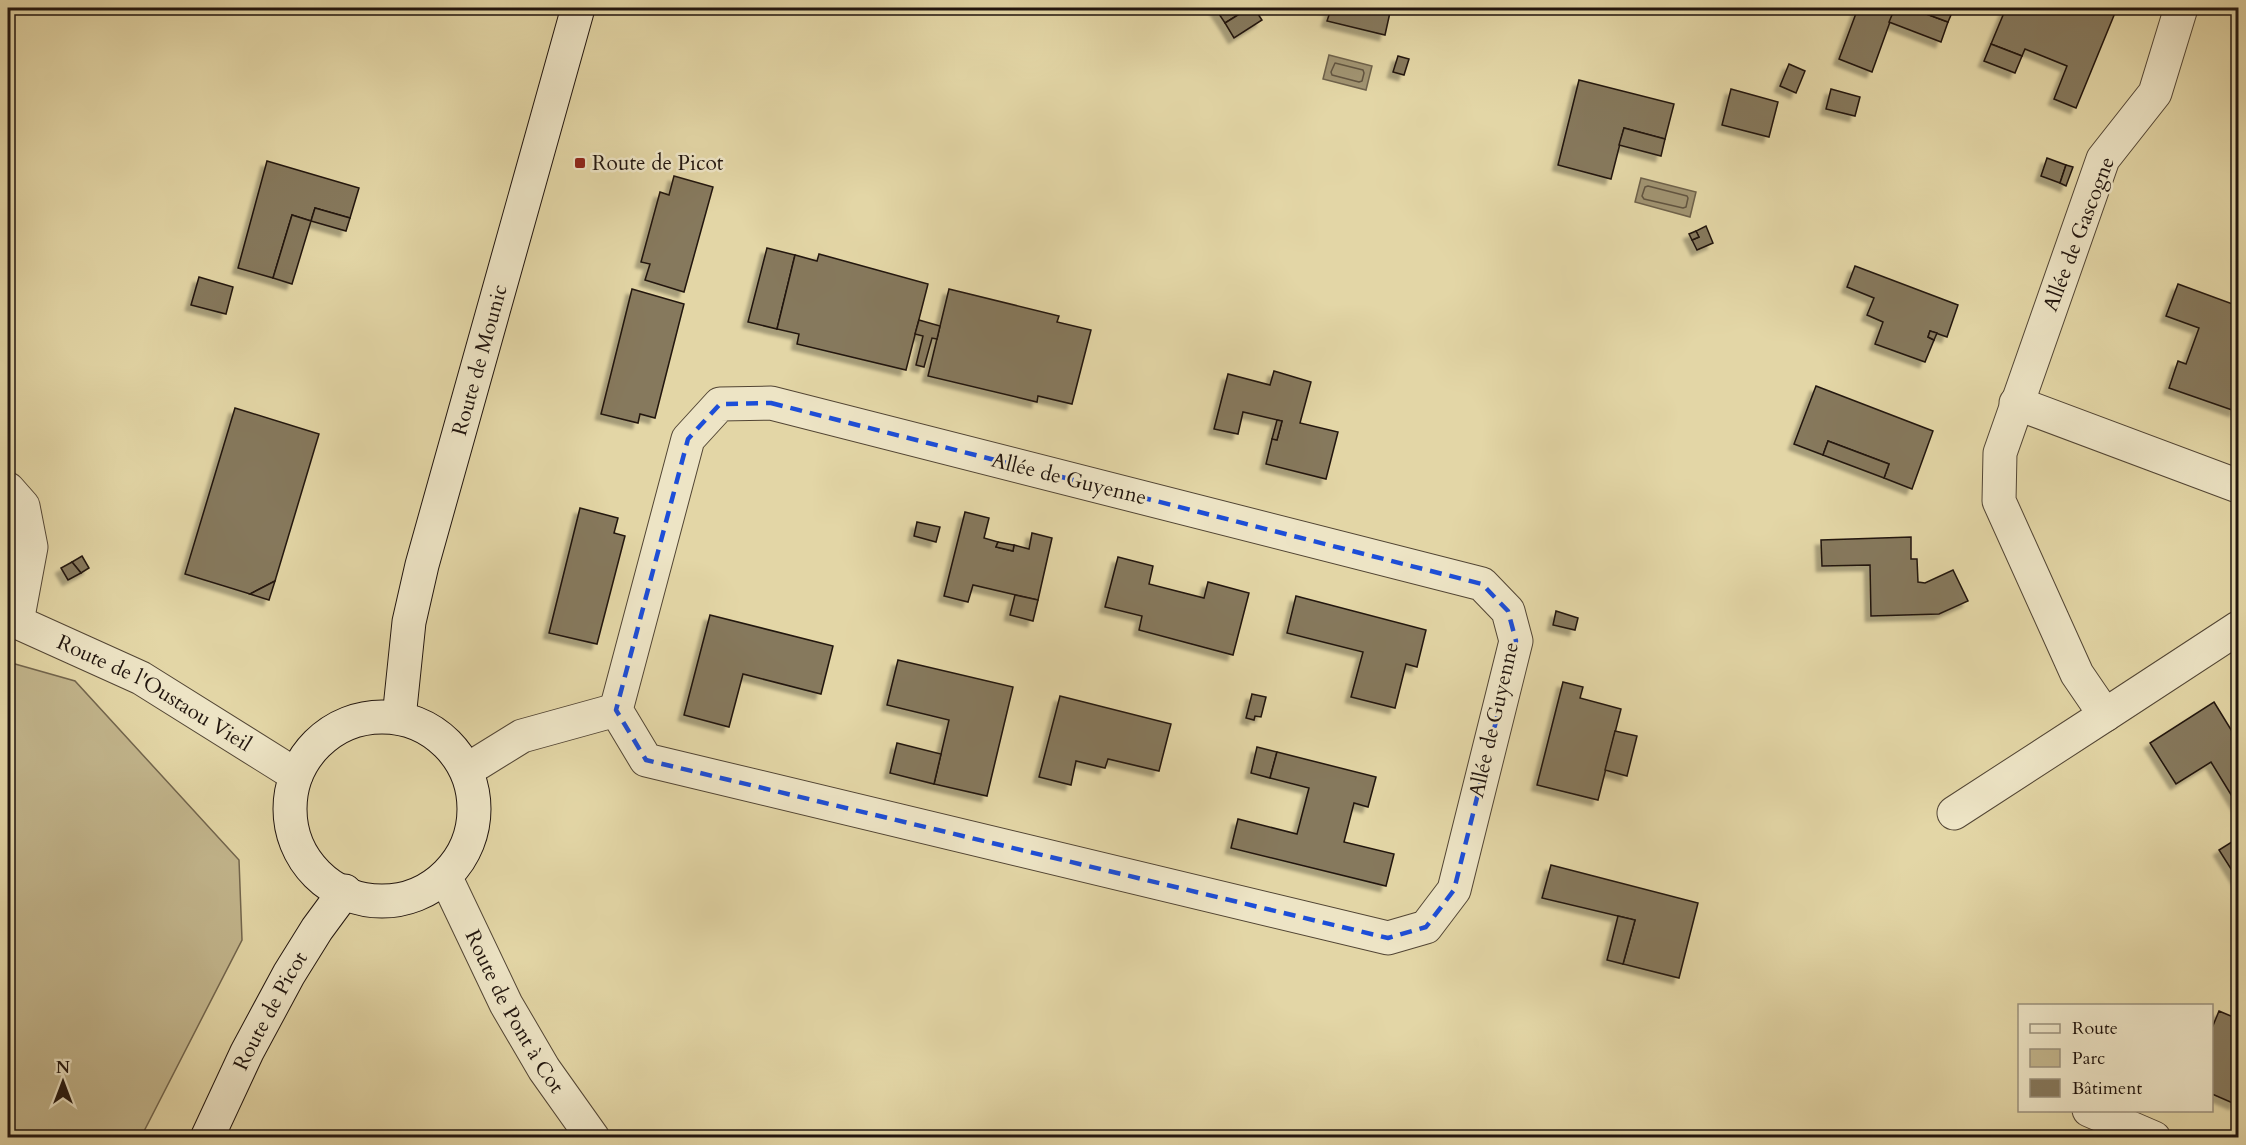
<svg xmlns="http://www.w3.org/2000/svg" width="2246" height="1145" viewBox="0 0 2246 1145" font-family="Cardo,serif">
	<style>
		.green { fill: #c2b58c; stroke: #72654d; stroke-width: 1.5 }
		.water { fill: #a19472; stroke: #6e614a; stroke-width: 1.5 }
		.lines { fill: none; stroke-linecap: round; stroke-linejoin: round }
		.shore { stroke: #615440; stroke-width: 1.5 }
		.building { fill: #86795d; stroke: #21150e; stroke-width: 1.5; filter: url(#shadow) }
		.minor-casing { stroke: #524534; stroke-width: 35 }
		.tertiary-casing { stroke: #524534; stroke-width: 35 }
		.secondary-casing { stroke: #21150e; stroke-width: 35 }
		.minor { stroke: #ede4c5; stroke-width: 33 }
		.tertiary { stroke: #ede4c5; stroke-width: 33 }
		.secondary { stroke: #ede4c5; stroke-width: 33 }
		.marked { fill: none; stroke: #1d4ed8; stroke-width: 4.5; stroke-dasharray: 12 8; stroke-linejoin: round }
		.poi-dot { fill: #8f2418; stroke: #ede4c5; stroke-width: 2 }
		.labels { text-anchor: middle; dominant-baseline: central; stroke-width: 5; stroke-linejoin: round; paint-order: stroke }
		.poi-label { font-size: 21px; fill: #21150e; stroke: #ede4c5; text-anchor: start }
		.street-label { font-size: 21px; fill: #21150e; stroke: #ede4c5 }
	</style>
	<defs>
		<filter id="shadow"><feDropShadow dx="-5.5" dy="5.5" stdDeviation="1.5" flood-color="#0004"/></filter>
	</defs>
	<rect width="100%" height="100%" fill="#e3d6a6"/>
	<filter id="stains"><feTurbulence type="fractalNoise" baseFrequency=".00333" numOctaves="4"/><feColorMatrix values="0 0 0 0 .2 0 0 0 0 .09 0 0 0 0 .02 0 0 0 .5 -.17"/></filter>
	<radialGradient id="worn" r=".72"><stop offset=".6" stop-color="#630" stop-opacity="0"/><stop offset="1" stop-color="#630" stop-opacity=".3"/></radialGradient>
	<path class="green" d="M8,662L75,681L239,860L242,940L141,1137H8Z"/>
	<g class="water">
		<path d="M1329,55L1372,66L1366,90L1323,79Z"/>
		<path d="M1641,178L1696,192L1690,217L1635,202Z"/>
	</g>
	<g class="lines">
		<g class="shore">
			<path d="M1335,63L1363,70L1364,73L1362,81L1359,82L1332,75L1331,72Z"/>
			<path d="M1648,186L1687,196L1688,198L1686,207L1683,208L1644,199L1642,196L1645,187Z"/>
		</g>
	</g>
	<g class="building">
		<path d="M1215,8H1249L1225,23Z"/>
		<path d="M1249,8H1254L1262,20L1234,38L1225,23Z"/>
		<path d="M1254,8H1268L1258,13Z"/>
		<path d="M1324,8H1391L1385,35L1327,21L1331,9Z"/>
		<path d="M1858,8H1895L1872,72L1839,59Z"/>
		<path d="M1895,8H1910L1948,22L1941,42L1889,22Z"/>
		<path d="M1910,8H1954L1948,22Z"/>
		<path d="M2006,8H2117L2076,108L2054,99L2067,66L2025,49L2022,56L1991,44Z"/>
		<path d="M1991,44L2022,56L2015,73L1984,61Z"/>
		<path d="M1398,56L1409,59L1404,75L1393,72Z"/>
		<path d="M1789,64L1805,71L1796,93L1780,86Z"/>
		<path d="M1579,80L1674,104L1665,139L1624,128L1611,179L1558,165Z"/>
		<path d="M1731,89L1778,102L1769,137L1722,125Z"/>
		<path d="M1831,89L1860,97L1855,116L1826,109Z"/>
		<path d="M1624,128L1665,139L1661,156L1619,145Z"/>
		<path d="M2047,158L2066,165L2060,183L2041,176Z"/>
		<path d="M267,161L359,188L350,218L315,208L311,221L292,215L273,278L238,268Z"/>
		<path d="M2066,165L2073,167L2066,186L2060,183Z"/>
		<path d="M674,176L713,187L684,292L645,280L650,264L641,262L660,192L669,195Z"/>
		<path d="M315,208L350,218L346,231L311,221Z"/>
		<path d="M292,215L311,221L292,284L273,278Z"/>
		<path d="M1706,226L1713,243L1697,250L1692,240L1699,237L1696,231Z"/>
		<path d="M1696,231L1699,237L1692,240L1689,234Z"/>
		<path d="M767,248L795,255L777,329L748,322Z"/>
		<path d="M819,254L928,284L906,370L797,344L799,334L777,329L795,255L817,261Z"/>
		<path d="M1855,266L1958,305L1947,337L1930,331L1928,337L1934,340L1925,362L1875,344L1883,322L1867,315L1874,298L1847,287Z"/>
		<path d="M199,277L233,287L226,314L191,305Z"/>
		<path d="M2178,284L2238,306V401L2235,411L2169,388L2178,361L2186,364L2199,328L2166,316Z"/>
		<path d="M632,289L684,304L655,418L640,414L638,423L601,414Z"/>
		<path d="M949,289L1059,316L1057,322L1091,330L1072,404L1038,396L1037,402L928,376Z"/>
		<path d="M919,320L940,326L937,339L932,338L924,367L916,365L923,336L915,334Z"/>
		<path d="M1930,331L1937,333L1934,340L1928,337Z"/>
		<path d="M1274,371L1311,382L1300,423L1338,432L1326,479L1266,464L1272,439L1277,440L1282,421L1243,412L1238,434L1214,429L1228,374L1270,385Z"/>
		<path d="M1816,386L1933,431L1912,489L1884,478L1889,464L1828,441L1823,455L1794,444Z"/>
		<path d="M235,408L319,434L275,581L250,594L185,574Z"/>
		<path d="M1277,420L1282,421L1277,440L1272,439Z"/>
		<path d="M1828,441L1889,464L1884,478L1823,455Z"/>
		<path d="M580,508L618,518L614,533L625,536L597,644L549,633Z"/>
		<path d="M965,512L989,518L984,538L998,542L996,547L1013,551L1014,545L1029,549L1032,533L1052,538L1038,600L973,585L968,602L944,596Z"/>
		<path d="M917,522L940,527L936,542L914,536Z"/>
		<path d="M1911,537V559H1917L1918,582L1925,583L1953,570L1968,601L1939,614L1871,616L1870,565L1822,566L1821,540Z"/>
		<path d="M998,542L1014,545L1013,551L996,547Z"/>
		<path d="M82,556L89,568L81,573L72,562Z"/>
		<path d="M1118,557L1153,566L1149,584L1204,598L1208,582L1249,593L1233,655L1139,630L1142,616L1105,607Z"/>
		<path d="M72,562L81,573L68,580L61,568Z"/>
		<path d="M275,581L269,600L250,594Z"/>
		<path d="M1015,595L1038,600L1033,621L1010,615Z"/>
		<path d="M1296,596L1426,630L1417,667L1406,664L1395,708L1351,697L1363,652L1287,633Z"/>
		<path d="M1556,611L1578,618L1575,630L1553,625Z"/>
		<path d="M710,615L833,646L821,694L743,674L729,727L684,715Z"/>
		<path d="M898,660L1013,687L987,796L934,784L949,720L887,705Z"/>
		<path d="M1563,682L1583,687L1580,698L1621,709L1598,800L1537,785Z"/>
		<path d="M1252,694L1266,697L1261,717L1255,716L1254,720L1246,718Z"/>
		<path d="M1060,696L1171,724L1159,771L1108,759L1105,768L1076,761L1071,785L1039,777Z"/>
		<path d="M2214,702L2238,741V806L2211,762L2176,784L2150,743Z"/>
		<path d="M1615,731L1637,736L1627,776L1605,770Z"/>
		<path d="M897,743L941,754L934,784L890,773Z"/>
		<path d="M1257,747L1277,752L1270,778L1251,773Z"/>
		<path d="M1277,752L1376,777L1368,807L1354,803L1344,842L1394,854L1386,886L1231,848L1238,819L1297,834L1309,788L1270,778Z"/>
		<path d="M2238,838V880L2219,850Z"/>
		<path d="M1551,865L1698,903L1679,978L1623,964L1635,920L1542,898Z"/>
		<path d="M1618,916L1635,920L1623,964L1607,960Z"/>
		<path d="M2219,1011L2238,1019V1096L2235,1104L2212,1094V1028Z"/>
	</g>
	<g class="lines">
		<defs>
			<g id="minor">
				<path d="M2181,8L2155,93L2103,159L2000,453L1999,501L2077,674L2105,715L2238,628"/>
				<path d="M771,403L1482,584L1508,611L1516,641L1454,890L1426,927L1388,938L646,760L616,710L688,439L720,404Z"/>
				<path d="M2016,403L2238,486"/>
				<path d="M467,770L522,736L616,710"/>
				<path d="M1954,813L2105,715"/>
				<path d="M2089,1110L2154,1138"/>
			</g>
			<g id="tertiary">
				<path d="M8,489L23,506L31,547L17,622"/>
				<path id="s1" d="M8,620L17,622L141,678L296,775"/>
				<path id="s2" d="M446,878L506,1004L544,1069L593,1138"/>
			</g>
			<g id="secondary">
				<circle cx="382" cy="809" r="92"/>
				<path id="s3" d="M399,718L409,622L422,565L578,8"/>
				<path id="s4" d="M207,1138L247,1052L289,974L317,929L345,891"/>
			</g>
		</defs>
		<use href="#minor" class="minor-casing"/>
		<use href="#tertiary" class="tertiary-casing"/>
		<use href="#secondary" class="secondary-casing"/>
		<use href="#minor" class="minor"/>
		<use href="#tertiary" class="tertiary"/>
		<use href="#secondary" class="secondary"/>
	</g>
	<path class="marked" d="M771,403L1482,584L1508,611L1516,641L1454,890L1426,927L1388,938L646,760L616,710L688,439L720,404Z"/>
	<rect class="poi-dot" x="574" y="157" width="12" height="12" rx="3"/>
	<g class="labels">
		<g class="poi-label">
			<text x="592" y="163">Route de Picot</text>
		</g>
		<g class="street-label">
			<text transform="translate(2079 234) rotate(-69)">Allée de Gascogne</text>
			<text stroke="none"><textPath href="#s3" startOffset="368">Route de Mounic</textPath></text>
			<text transform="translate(1069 479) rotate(14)">Allée de Guyenne</text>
			<text stroke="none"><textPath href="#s1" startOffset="164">Route de l'Oustaou Vieil</textPath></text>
			<text transform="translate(1494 720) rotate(-77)">Allée de Guyenne</text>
			<text stroke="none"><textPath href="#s2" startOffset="150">Route de Pont à Cot</textPath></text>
			<text stroke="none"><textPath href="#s4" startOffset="142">Route de Picot</textPath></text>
		</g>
	</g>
	<rect width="2246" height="1145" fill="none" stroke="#e3d6a6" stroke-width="30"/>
	<rect x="9" y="9" width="2228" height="1127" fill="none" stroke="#21150e" stroke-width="3"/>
	<rect x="15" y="15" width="2216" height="1115" fill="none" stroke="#21150e" stroke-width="1.5"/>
	<rect x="2018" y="1004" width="195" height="108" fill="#ede4c5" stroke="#9b917c" stroke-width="1.5"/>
	<rect x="2030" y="1024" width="30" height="9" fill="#ede4c5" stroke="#9b917c" stroke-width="1.5"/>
	<text x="2072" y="1034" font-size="18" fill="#21150e">Route</text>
	<rect x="2030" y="1049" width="30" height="18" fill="#c2b58c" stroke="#9b917c" stroke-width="1.5"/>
	<text x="2072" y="1064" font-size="18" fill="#21150e">Parc</text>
	<rect x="2030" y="1079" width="30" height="18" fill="#86795d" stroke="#9b917c" stroke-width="1.5"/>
	<text x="2072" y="1094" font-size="18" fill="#21150e">Bâtiment</text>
	<g transform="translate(63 1082)" stroke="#ede4c5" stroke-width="4.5" paint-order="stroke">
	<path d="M0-4.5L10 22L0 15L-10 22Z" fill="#21150e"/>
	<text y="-9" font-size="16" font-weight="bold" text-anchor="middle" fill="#21150e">N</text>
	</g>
	<rect width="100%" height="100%" filter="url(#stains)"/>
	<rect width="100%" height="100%" fill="url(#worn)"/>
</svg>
